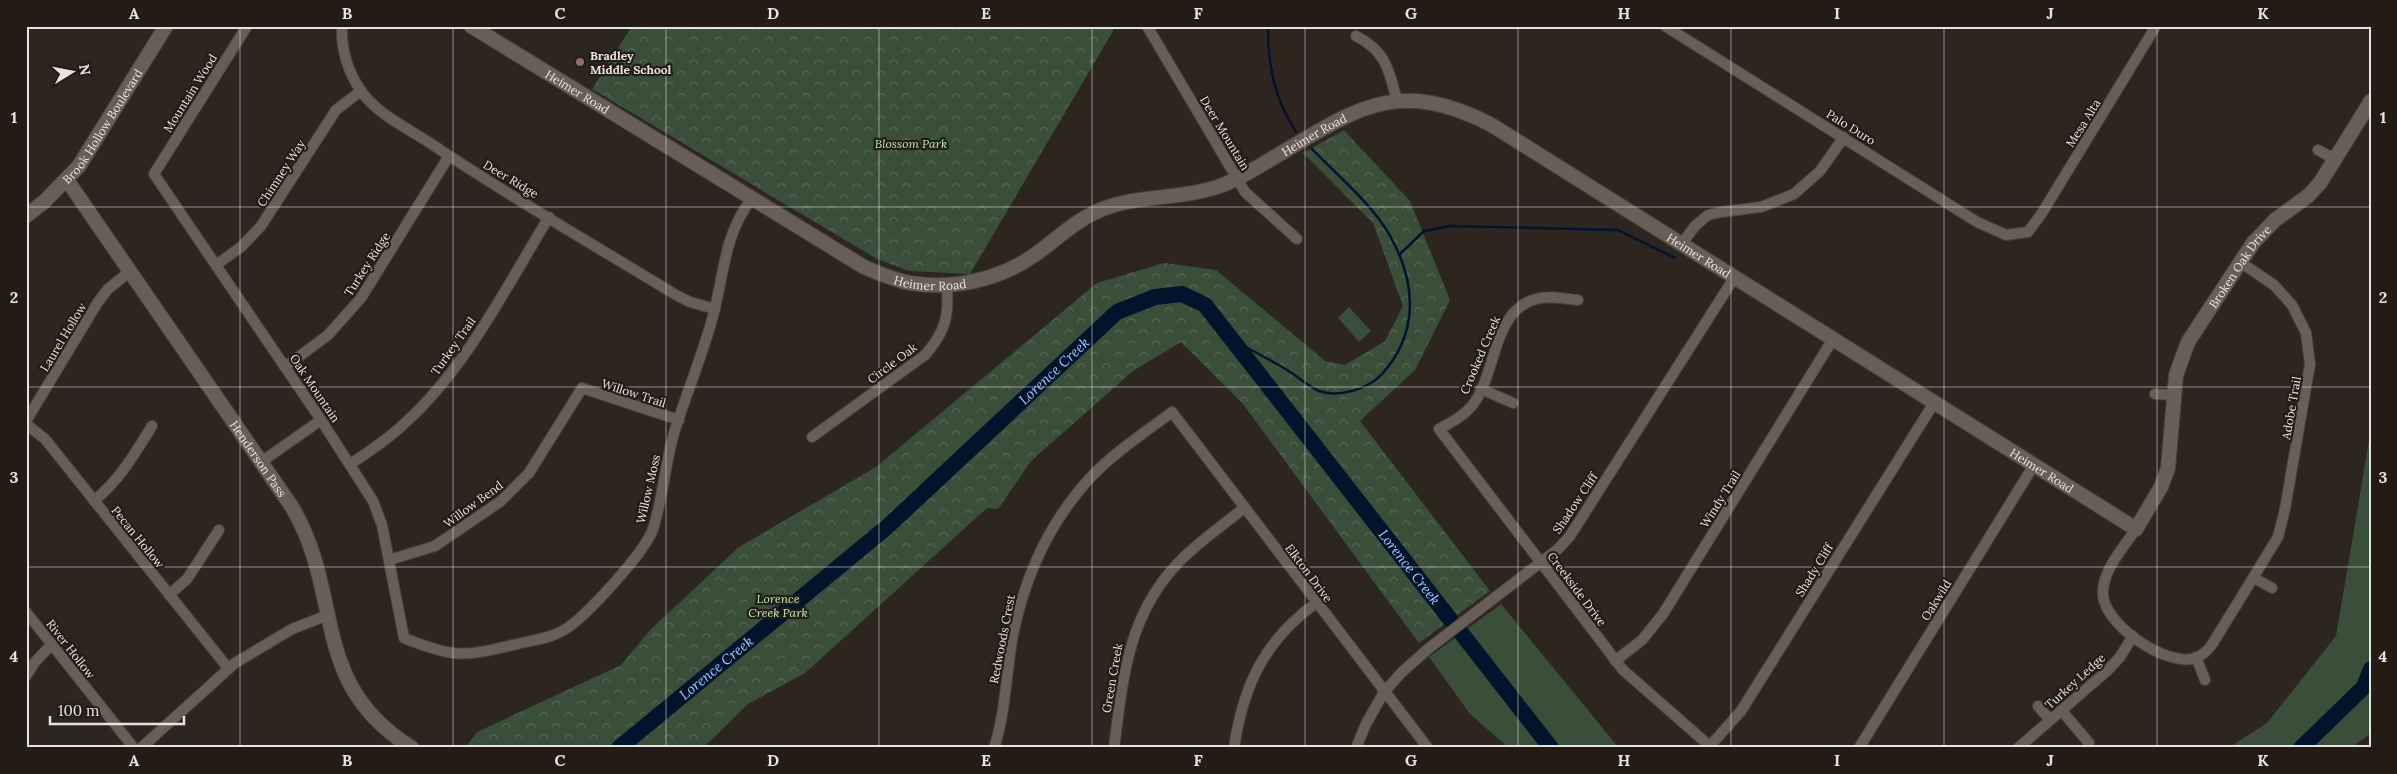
<svg xmlns="http://www.w3.org/2000/svg" width="2397" height="774" viewBox="0 0 2397 774" font-family="Lora,serif">
	<style>
		.grass { fill: #3a4e3a }
		.park { fill: url(#park-crowns) }
		.lines { fill: none; stroke-linecap: round; stroke-linejoin: round }
		.stream { stroke: #02142c; stroke-width: 2.5 }
		.river { stroke: #02142c; stroke-width: 16 }
		.minor-casing { stroke: #48413d; stroke-width: 12 }
		.tertiary-casing { stroke: #48413d; stroke-width: 16 }
		.minor { stroke: #675e58; stroke-width: 10 }
		.tertiary { stroke: #675e58; stroke-width: 14 }
		.grid { fill: none; stroke: #eae4e0; stroke-width: 1; stroke-opacity: 0.55 }
		.education-dot { fill: #8d6e63; stroke: #231c16; stroke-width: 2 }
		.labels { text-anchor: middle; dominant-baseline: central; stroke-width: 4.5; stroke-linejoin: round; paint-order: stroke }
		.poi-label { font-size: 12px; font-weight: bold; fill: #eae4e0; stroke: #231c16; text-anchor: start }
		.street-label { font-size: 12px; fill: #eae4e0; stroke: #231c16 }
		.park-label { font-size: 12px; font-style: italic; fill: #b9ebb9; stroke: #231c16 }
		.water-label { font-size: 14px; font-style: italic; fill: #a1c9fd; stroke: #231c16 }
		.neatline { fill: none; stroke: #eae4e0; stroke-width: 2 }
		.grid-label { font-size: 16px; text-anchor: middle; font-weight: bold; fill: #eae4e0 }
	</style>
	<defs>
		<pattern id="park-crowns" width="20" height="18" patternUnits="userSpaceOnUse" patternTransform="scale(1.25)"><rect width="20" height="18" fill="#3a4e3a"/><path d="M2 6a3 3 0 1 1 6 0M12 15a3 3 0 1 1 6 0" fill="none" stroke="#576756"/></pattern>
	</defs>
	<rect width="100%" height="100%" fill="#2d2520"/>
	<g class="grass">
		<path d="M1349,307L1371,331L1359,342L1338,318Z"/>
		<path d="M2371,429V733L2351,748H2228L2267,723L2336,636Z"/>
		<path d="M1501,604L1619,748H1509L1470,714L1429,657Z"/>
	</g>
	<g class="park">
		<path d="M632,26H1116L970,274L909,271L877,259L592,89Z"/>
		<path d="M1344,130L1410,201L1450,300L1415,370L1360,421L1490,591L1419,643L1243,404L1181,342L1133,371L1031,461L998,509L987,508L805,673L748,704L703,748H465L477,732L621,665L650,630L739,547L876,467L1097,283L1164,263L1216,270L1325,361L1345,365L1385,341L1403,306L1373,223L1303,153Z"/>
	</g>
	<g class="lines">
		<g class="stream">
			<path d="M1268,26C1268,67 1274,97 1296,132"/>
			<path d="M1399,255L1424,231L1450,226L1618,230L1675,258"/>
			<path d="M1231,339C1249,349 1269,359 1287,370C1297,376 1308,386 1319,391C1339,398 1368,389 1382,374C1420,332 1416,281 1389,234C1370,202 1338,176 1312,149"/>
		</g>
		<g class="river">
			<path d="M1462,634L1551,748"/>
			<path id="s1" d="M619,748L887,527L1117,312L1155,297L1182,294L1205,305L1450,619"/>
			<path d="M2301,748L2364,687L2371,669"/>
		</g>
		<defs>
			<g id="minor">
				<path d="M247,26L154,174L321,420L373,501L382,525L404,638C458,660 466,656 521,643C535,640 551,638 564,630C585,618 645,552 653,529C663,498 665,464 674,433C687,391 705,350 715,308C725,266 725,234 752,198"/>
				<path d="M342,26C341,49 348,72 361,91C377,114 407,128 430,143C510,197 594,245 676,295L690,302L715,309"/>
				<path d="M1147,26L1245,192L1297,239"/>
				<path d="M1665,26L1977,222L2006,235L2028,232L2042,213L2156,26"/>
				<path d="M1356,36C1386,51 1389,70 1397,101"/>
				<path d="M2318,150L2335,159"/>
				<path d="M1681,245L1695,226L1708,215L1721,212L1761,207L1794,194L1820,171L1844,137"/>
				<path d="M216,265L241,247L261,226L336,110L361,91"/>
				<path d="M1578,300C1565,299 1549,295 1536,299C1491,311 1497,377 1471,407C1462,417 1451,423 1439,429L1623,670L1712,748"/>
				<path d="M285,367L328,335L361,298L449,156"/>
				<path d="M1481,389L1513,403"/>
				<path d="M2155,394L2173,395"/>
				<path d="M26,421L98,302L108,289L129,272"/>
				<path d="M26,424L45,439L228,668"/>
				<path d="M812,437L925,355C946,331 949,316 947,285"/>
				<path d="M261,462L321,420"/>
				<path d="M350,464C369,452 388,439 405,423C467,367 506,287 549,217"/>
				<path d="M94,501C122,477 133,456 152,426"/>
				<path d="M2136,529C2124,547 2105,567 2103,590C2099,622 2166,668 2196,658C2203,655 2209,649 2213,643L2278,537L2285,509L2310,364L2306,333L2292,305L2274,285L2240,262"/>
				<path d="M389,560L435,546L501,501L529,473L582,388L679,420"/>
				<path d="M2254,578L2272,588"/>
				<path d="M169,595L187,579L219,530"/>
				<path d="M26,612L134,748"/>
				<path d="M2196,657L2205,680"/>
				<path d="M1615,661L1642,640L1663,614L1833,339"/>
				<path d="M26,676L35,662L52,644"/>
				<path d="M2038,706L2050,720"/>
				<path d="M2061,710L2089,743"/>
				<path d="M1710,746L1741,711L1934,403"/>
				<path d="M141,748L235,663L292,629L328,615"/>
				<path d="M994,748C1006,712 1006,672 1013,635C1025,576 1050,521 1091,477C1115,452 1144,433 1172,412L1428,748"/>
				<path d="M1114,748C1123,677 1128,612 1182,559C1201,540 1223,525 1244,508"/>
				<path d="M1234,748C1243,686 1264,641 1316,603"/>
				<path d="M1356,748L1366,724L1384,692L1402,672L1428,649L1558,549L1570,536L1734,278"/>
				<path d="M1859,748L2034,465"/>
				<path d="M2018,748L2107,671L2120,657L2133,636"/>
			</g>
			<g id="tertiary">
				<path id="s2" d="M471,26L864,267C878,273 894,280 910,283C952,290 998,280 1033,256C1055,241 1073,222 1098,211C1137,194 1180,200 1220,186C1239,179 1256,168 1273,158C1354,110 1396,76 1490,124L2136,529L2161,487L2168,468L2176,375L2188,342L2253,243L2275,220L2308,196L2320,183L2371,101"/>
				<path id="s3" d="M67,180L292,507C345,597 308,683 412,748"/>
				<path id="s4" d="M26,216L45,201L79,166L166,26"/>
			</g>
		</defs>
		<use href="#minor" class="minor-casing"/>
		<use href="#tertiary" class="tertiary-casing"/>
		<use href="#minor" class="minor"/>
		<use href="#tertiary" class="tertiary"/>
	</g>
	<path class="grid" d="M240,26V748M453,26V748M666,26V748M879,26V748M1092,26V748M1305,26V748M1518,26V748M1731,26V748M1944,26V748M2157,26V748M26,207H2371M26,387H2371M26,567H2371"/>
	<circle class="education-dot" cx="580" cy="62" r="5"/>
	<g class="labels">
		<g class="poi-label">
			<text x="590" y="55">Bradley<tspan x="590" dy="14">Middle School</tspan></text>
		</g>
		<g class="street-label">
			<text stroke="none"><textPath href="#s2" startOffset="125">Heimer Road</textPath></text>
			<text transform="translate(190 93) rotate(-58)">Mountain Wood</text>
			<text transform="translate(2083 123) rotate(-58)">Mesa Alta</text>
			<text stroke="none"><textPath href="#s4" startOffset="119">Brook Hollow Boulevard</textPath></text>
			<text transform="translate(1851 127) rotate(32)">Palo Duro</text>
			<text transform="translate(1225 133) rotate(59)">Deer Mountain</text>
			<text stroke="none"><textPath href="#s2" startOffset="950">Heimer Road</textPath></text>
			<text transform="translate(281 173) rotate(-57)">Chimney Way</text>
			<text transform="translate(511 179) rotate(31)">Deer Ridge</text>
			<text stroke="none"><textPath href="#s2" startOffset="1384">Heimer Road</textPath></text>
			<text transform="translate(367 264) rotate(-57)">Turkey Ridge</text>
			<text stroke="none"><textPath href="#s2" startOffset="2189">Broken Oak Drive</textPath></text>
			<text stroke="none"><textPath href="#s2" startOffset="530">Heimer Road</textPath></text>
			<text transform="translate(63 337) rotate(-59)">Laurel Hollow</text>
			<text transform="translate(453 346) rotate(-55)">Turkey Trail</text>
			<text transform="translate(1480 355) rotate(-67)">Crooked Creek</text>
			<text transform="translate(892 363) rotate(-37)">Circle Oak</text>
			<text transform="translate(315 388) rotate(56)">Oak Mountain</text>
			<text transform="translate(634 393) rotate(18)">Willow Trail</text>
			<text transform="translate(2291 408) rotate(-80)">Adobe Trail</text>
			<text stroke="none"><textPath href="#s3" startOffset="338">Henderson Pass</textPath></text>
			<text stroke="none"><textPath href="#s2" startOffset="1789">Heimer Road</textPath></text>
			<text transform="translate(648 489) rotate(-77)">Willow Moss</text>
			<text transform="translate(1720 499) rotate(-58)">Windy Trail</text>
			<text transform="translate(1575 503) rotate(-56)">Shadow Cliff</text>
			<text transform="translate(473 504) rotate(-36)">Willow Bend</text>
			<text transform="translate(138 537) rotate(51)">Pecan Hollow</text>
			<text transform="translate(1814 570) rotate(-58)">Shady Cliff</text>
			<text transform="translate(1309 573) rotate(53)">Elkton Drive</text>
			<text transform="translate(1577 589) rotate(53)">Creekside Drive</text>
			<text transform="translate(1936 600) rotate(-58)">Oakwild</text>
			<text transform="translate(1002 639) rotate(-79)">Redwoods Crest</text>
			<text transform="translate(71 649) rotate(52)">River Hollow</text>
			<text transform="translate(1112 678) rotate(-80)">Green Creek</text>
			<text transform="translate(2075 681) rotate(-42)">Turkey Ledge</text>
		</g>
		<g class="park-label">
			<text x="911" y="143">Blossom Park</text>
			<text x="778" y="598">Lorence<tspan x="778" dy="14">Creek Park</tspan></text>
		</g>
		<g class="water-label">
			<text stroke="none"><textPath href="#s1" startOffset="576">Lorence Creek</textPath></text>
			<text stroke="none"><textPath href="#s1" startOffset="1088">Lorence Creek</textPath></text>
			<text stroke="none"><textPath href="#s1" startOffset="126">Lorence Creek</textPath></text>
		</g>
	</g>
	<rect width="2397" height="774" fill="none" stroke="#231c16" stroke-width="55"/>
	<g transform="translate(72 72) rotate(80)" stroke="#231c16" stroke-width="4" paint-order="stroke">
	<path d="M0-4L9 19L0 12L-9 19Z" fill="#eae4e0"/>
	<text y="-8" font-size="14" font-weight="bold" text-anchor="middle" fill="#eae4e0">N</text>
	</g>
	<path d="M50 716v8h134v-8" fill="none" stroke="#eae4e0" stroke-width="2.5"/>
	<text x="58" y="716" font-size="15" fill="#eae4e0" stroke="#231c16" stroke-width="4" paint-order="stroke">100 m</text>
	<rect x="28" y="28" width="2342" height="718" class="neatline"/>
	<g class="grid-label">
		<text x="134" y="19">A</text>
		<text x="347" y="19">B</text>
		<text x="560" y="19">C</text>
		<text x="773" y="19">D</text>
		<text x="986" y="19">E</text>
		<text x="1198" y="19">F</text>
		<text x="1411" y="19">G</text>
		<text x="1624" y="19">H</text>
		<text x="1837" y="19">I</text>
		<text x="2050" y="19">J</text>
		<text x="2263" y="19">K</text>
		<text x="14" y="123">1</text>
		<text x="2383" y="123">1</text>
		<text x="14" y="303">2</text>
		<text x="2383" y="303">2</text>
		<text x="14" y="483">3</text>
		<text x="2383" y="483">3</text>
		<text x="14" y="662">4</text>
		<text x="2383" y="662">4</text>
		<text x="134" y="766">A</text>
		<text x="347" y="766">B</text>
		<text x="560" y="766">C</text>
		<text x="773" y="766">D</text>
		<text x="986" y="766">E</text>
		<text x="1198" y="766">F</text>
		<text x="1411" y="766">G</text>
		<text x="1624" y="766">H</text>
		<text x="1837" y="766">I</text>
		<text x="2050" y="766">J</text>
		<text x="2263" y="766">K</text>
	</g>
</svg>
